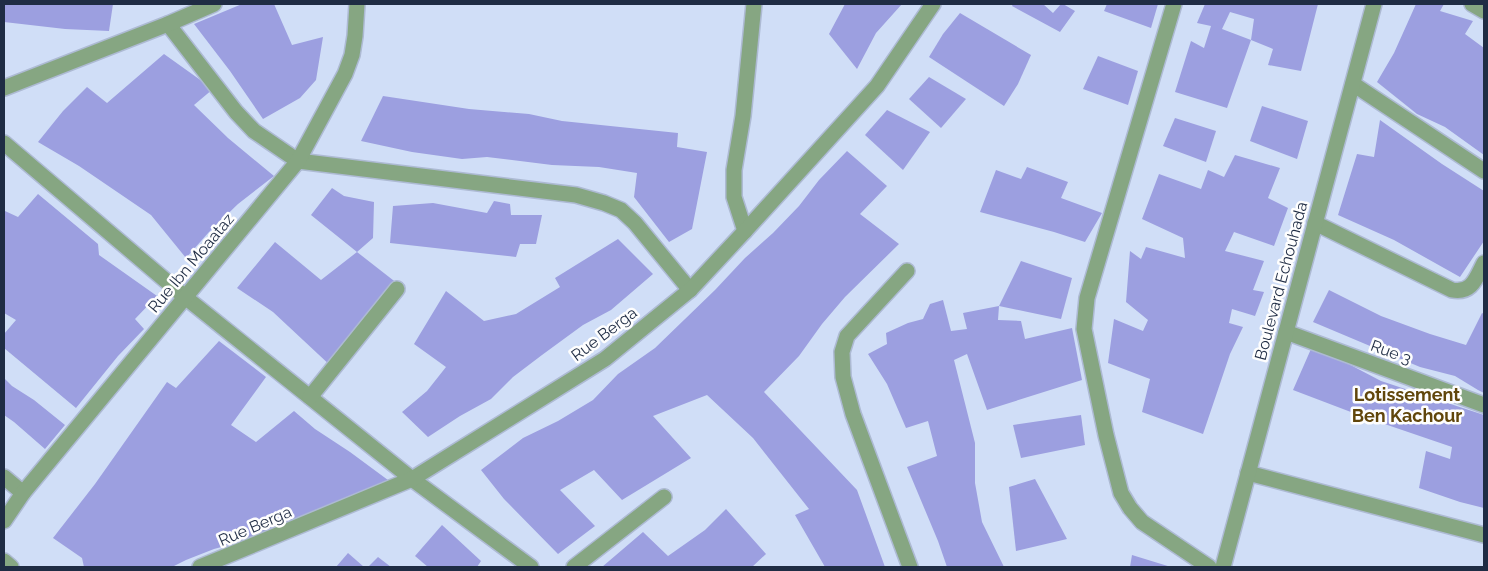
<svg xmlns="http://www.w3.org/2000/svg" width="1488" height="571" viewBox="0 0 1488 571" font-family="Raleway,sans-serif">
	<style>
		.building { fill: #9c9fe0 }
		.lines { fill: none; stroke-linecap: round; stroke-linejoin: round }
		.minor-casing { stroke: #adbad3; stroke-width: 18 }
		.minor { stroke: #86a682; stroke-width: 15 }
		.labels { text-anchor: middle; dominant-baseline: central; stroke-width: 5; stroke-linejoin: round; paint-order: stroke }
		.street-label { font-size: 16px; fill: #1f2c44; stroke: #fefefe }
		.neighbourhood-label { font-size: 18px; font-weight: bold; fill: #61460b; stroke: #fefefe }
	</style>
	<rect width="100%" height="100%" fill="#d0def7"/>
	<g class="building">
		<path d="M4,4H113L109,31L65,29L4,22Z"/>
		<path d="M242,4H274L292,45L323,37L316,80L300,98L263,119L230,71L194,24Z"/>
		<path d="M845,4H902L876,33L857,69L829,34Z"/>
		<path d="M1013,4H1043L1053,13L1061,4H1063L1075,11L1060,32L1012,6Z"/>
		<path d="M1107,4H1158L1151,28L1104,11Z"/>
		<path d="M1205,4H1318L1301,71L1268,65L1273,49L1251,40L1254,19L1230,12L1222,29L1251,40L1227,108L1175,92L1191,41L1204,48L1211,26L1197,23Z"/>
		<path d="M1416,4H1444L1440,11L1473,21L1465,34L1484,48V155L1445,127L1417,114L1377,82L1394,53Z"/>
		<path d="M960,13L1031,55L1018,84L1004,106L929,57L943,34Z"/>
		<path d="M164,54L213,89L194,105L228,138L274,176L238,204L209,232L186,258L151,215L79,166L38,142L63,111L87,87L107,103Z"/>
		<path d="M1098,56L1138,71L1128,105L1083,89Z"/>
		<path d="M929,77L966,99L941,128L909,99Z"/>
		<path d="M383,96L469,109L529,114L562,121L678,133L677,147L707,152L692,229L669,242L634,197L637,173L599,167L552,165L487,157L462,159L412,152L361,141Z"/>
		<path d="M1262,106L1308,121L1297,159L1250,141Z"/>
		<path d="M887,110L930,132L903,170L865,135Z"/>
		<path d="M1175,118L1216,131L1206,162L1163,146Z"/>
		<path d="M1380,120L1442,164L1484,191V241L1460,277L1394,240L1338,215L1357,154L1374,157Z"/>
		<path d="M847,151L887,186L860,214L899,244L845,297L822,324L799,356L764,392L857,490L885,567H825L795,515L809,509L753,438L707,395L653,416L691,458L622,500L594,470L560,490L595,526L558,554L504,499L481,470L523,438L558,421L593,400L618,374L655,348L715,290L745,258L773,233L799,206L819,180Z"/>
		<path d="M1235,155L1280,168L1268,198L1288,208L1274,246L1234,232L1225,251L1264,261L1253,290L1264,292L1255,316L1232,309L1229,323L1243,327L1230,354L1203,434L1142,412L1150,379L1108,363L1114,319L1143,331L1148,320L1126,302L1130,251L1141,259L1146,247L1185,258L1183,238L1142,219L1159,174L1201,189L1208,170L1224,177Z"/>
		<path d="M1027,167L1068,182L1061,198L1102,213L1085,242L1054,232L980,212L996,170L1021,179Z"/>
		<path d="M332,188L344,196L374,202L373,238L357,252L311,215Z"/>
		<path d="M38,194L98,244L99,255L157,296L135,319L144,329L118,356L76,408L4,348V334L16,320L4,313V213L5,211L18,217Z"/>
		<path d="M494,201L510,204L511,215H542L536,244H520L516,257L390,243L393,206L433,203L487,213Z"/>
		<path d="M618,239L653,274L611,310L583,325L542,355L513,377L491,399L460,416L428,437L402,412L427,391L446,367L414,344L446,291L484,321L516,314L560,287L555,278Z"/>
		<path d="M275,242L321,280L357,252L398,284L333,368L273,312L237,288Z"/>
		<path d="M1021,261L1072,278L1061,319L999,306Z"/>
		<path d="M1329,290L1381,316L1430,334L1466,345L1482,313L1484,314V393L1478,390L1455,376L1420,367L1313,322Z"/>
		<path d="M943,300L951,331L967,329L963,313L999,306L998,320L1021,321L1025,339L1072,328L1082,380L987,410L967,354L954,360L975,443V483L982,522L1004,567H947L938,541L907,467L937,456L928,421L906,428L887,384L868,354L887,344L886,333L908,323L923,319L930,304Z"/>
		<path d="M219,341L266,377L231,425L256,442L294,411L315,429L350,452L392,483L251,539L214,549L186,560L172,567H84L82,558L53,538L95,484L167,382L176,388Z"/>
		<path d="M1311,349L1341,360L1381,381L1484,415V508L1460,502L1419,488L1426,451L1450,459L1452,447L1364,417L1293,390Z"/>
		<path d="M4,378L12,386L34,400L65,425L45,449L14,422L4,415Z"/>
		<path d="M1081,415L1085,445L1021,458L1013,425Z"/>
		<path d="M1035,479L1067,539L1016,551L1009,487Z"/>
		<path d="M726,509L766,554L752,567H602L643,532L668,556L705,530Z"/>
		<path d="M442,525L481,561L477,567H428L415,556Z"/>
		<path d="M348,553L364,567H336Z"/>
		<path d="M1132,555L1171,567H1130Z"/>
		<path d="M378,557L391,567H368Z"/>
	</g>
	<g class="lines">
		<defs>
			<g id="minor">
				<path d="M1174,4L1087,298L1084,329L1106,435L1121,493L1130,508L1142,522L1209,567"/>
				<path d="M1472,4L1484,11"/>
				<path d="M168,24L236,112L254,131L298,161L576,195L604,203L621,210L635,223L690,290"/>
				<path d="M1353,84L1484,171"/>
				<path d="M4,88L168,24L214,4"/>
				<path d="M4,143L185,297L412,479L531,567"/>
				<path d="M1315,223L1452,290C1472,294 1476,278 1484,263"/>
				<path d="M745,231L734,197V170L743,116L754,4"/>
				<path d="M907,271L847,336L842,352L843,377L853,414L910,567"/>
				<path d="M1286,332L1484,405"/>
				<path d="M310,397L397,289"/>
				<path d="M1248,473L1484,535"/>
				<path d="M4,477L23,493"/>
				<path d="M4,521L23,493L298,161L345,74L352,55L355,36L357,4"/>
				<path d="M4,561L11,567"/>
				<path d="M200,567L412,479L605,359L690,290L745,231L877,86L933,4"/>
				<path d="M574,567L664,497"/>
				<path d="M1223,567L1374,4"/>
			</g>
		</defs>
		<use href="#minor" class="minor-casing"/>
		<use href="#minor" class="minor"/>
	</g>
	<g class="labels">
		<g class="street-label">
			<text transform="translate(191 263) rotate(-50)">Rue Ibn Moaataz</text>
			<text transform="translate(1281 281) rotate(-75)">Boulevard Echouhada</text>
			<text transform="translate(604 334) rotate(-37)">Rue Berga</text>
			<text transform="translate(1391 352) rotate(20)">Rue 3</text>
			<text transform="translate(255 526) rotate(-23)">Rue Berga</text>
		</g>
		<g class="neighbourhood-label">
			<text x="1407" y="394">Lotissement<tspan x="1407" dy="21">Ben Kachour</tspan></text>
		</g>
	</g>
	<rect width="1488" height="571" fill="none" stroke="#1f2c44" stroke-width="10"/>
</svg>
